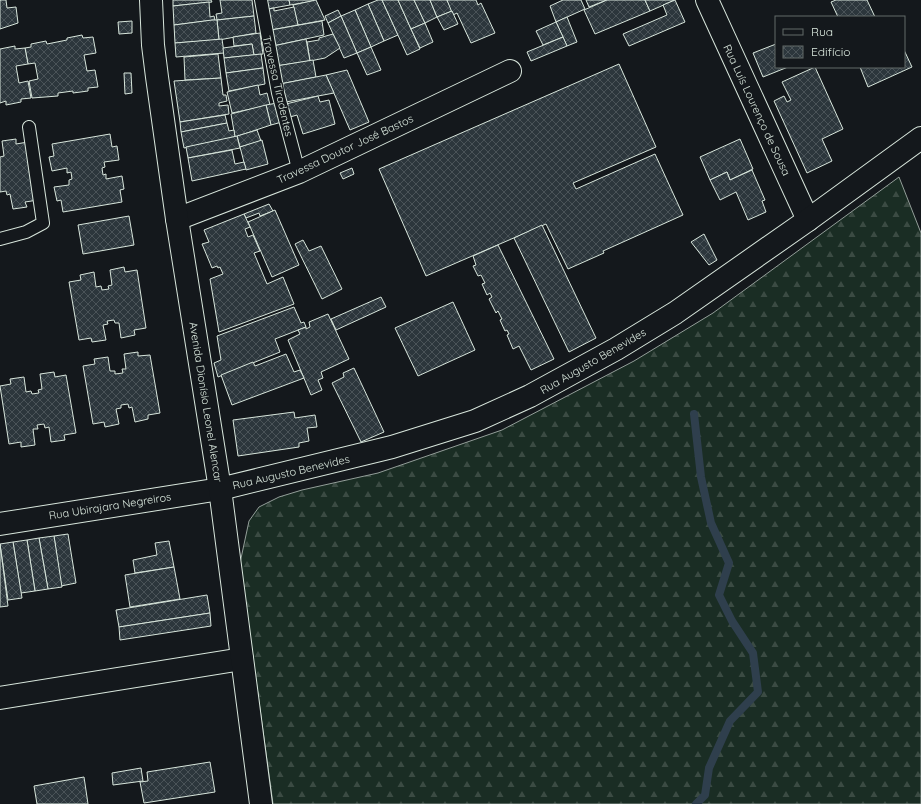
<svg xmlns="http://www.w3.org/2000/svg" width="921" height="804" viewBox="0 0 921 804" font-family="Quicksand,sans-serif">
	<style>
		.forest { fill: url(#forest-firs); stroke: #939e99 }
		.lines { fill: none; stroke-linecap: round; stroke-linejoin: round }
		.stream { stroke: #2f3f4d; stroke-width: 8 }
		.building { fill: url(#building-cross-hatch); stroke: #d8e6dc }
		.lane-casing { stroke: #d8e6dc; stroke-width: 14 }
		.street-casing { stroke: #d8e6dc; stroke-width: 24 }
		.secondary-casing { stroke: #d8e6dc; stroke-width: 24 }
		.lane { stroke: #14181c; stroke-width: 12 }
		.street { stroke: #14181c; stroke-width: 22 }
		.secondary { stroke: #14181c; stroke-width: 22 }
		.labels { text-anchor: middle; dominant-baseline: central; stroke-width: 3; stroke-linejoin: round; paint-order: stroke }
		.street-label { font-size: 11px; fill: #d8e6dc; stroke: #14181c }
	</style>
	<defs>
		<pattern id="forest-firs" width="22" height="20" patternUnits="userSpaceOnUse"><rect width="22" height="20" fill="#1a2d24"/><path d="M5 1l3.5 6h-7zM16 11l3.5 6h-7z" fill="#3b4b43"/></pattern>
		<pattern id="building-cross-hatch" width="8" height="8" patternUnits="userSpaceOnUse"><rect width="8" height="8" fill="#2c363c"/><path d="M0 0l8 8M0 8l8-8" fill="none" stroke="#4a5358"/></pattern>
	</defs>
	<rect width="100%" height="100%" fill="#14181c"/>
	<path class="forest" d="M899,177L921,233V804H273L240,563L249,521L259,507L279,497L302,490L378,473L502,430L634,361L713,313Z"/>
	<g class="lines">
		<path class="stream" d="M694,414L701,477L711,523L729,563L719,595L732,621L753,653L758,692L730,721L709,768L705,795L696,804"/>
	</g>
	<g class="building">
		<path d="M0,0H6L7,8L16,7L18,23L0,29Z"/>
		<path d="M173,0H211L212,2L173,6Z"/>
		<path d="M220,0H252L254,16L217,20L216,14L222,13Z"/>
		<path d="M266,0H289L290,5L268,9Z"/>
		<path d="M289,0H313L314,1L290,5Z"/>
		<path d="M316,0L325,20L298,25L293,5Z"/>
		<path d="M378,0H382L398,35L384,41L368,4Z"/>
		<path d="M382,0H398L420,49L407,55Z"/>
		<path d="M398,0H414L425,23L411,29Z"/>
		<path d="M414,0H430L437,17L425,23Z"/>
		<path d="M430,0H447L452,11L437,17Z"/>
		<path d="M447,0H476L478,5L481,3L495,33L471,43L457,13L453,15Z"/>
		<path d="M563,0H581L585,9L556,22L550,6Z"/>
		<path d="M586,0H607L589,7Z"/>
		<path d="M607,0H645L650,11L595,34L584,10Z"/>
		<path d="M645,0H675L650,11Z"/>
		<path d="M675,0L685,22L629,46L623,34L667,15L663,5Z"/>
		<path d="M836,0H867L875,17H838L831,2Z"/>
		<path d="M209,2L210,17L214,16L215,20L174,25L173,6Z"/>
		<path d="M368,4L384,41L371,47L355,10Z"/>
		<path d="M294,7L298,25L271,30L268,9L274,8V11Z"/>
		<path d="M338,10L341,16L328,23L325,16Z"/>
		<path d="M355,10L371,47L357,53L341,16Z"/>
		<path d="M452,11L458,24L444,30L437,17Z"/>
		<path d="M254,16L256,33L219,40L217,20Z"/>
		<path d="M341,16L357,53L344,58L328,23Z"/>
		<path d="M567,17L577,42L567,46L556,22Z"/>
		<path d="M212,20H217L219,40L175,43L174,25Z"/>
		<path d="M132,21V33L119,34L118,22Z"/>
		<path d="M322,21L324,35L273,46L271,30Z"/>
		<path d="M556,22L563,37L543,45L536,31Z"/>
		<path d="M425,23L433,42L420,48L411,29Z"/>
		<path d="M260,33L263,54L254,55L252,44L234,46L233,37Z"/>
		<path d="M333,34L340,48L325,58L310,61L307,42L319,40V38Z"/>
		<path d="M82,35L83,38L93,37L96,53L84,55L87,71L95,70L98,87L88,88V91L73,93V91L58,93V96L32,98L29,81L38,79L35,63L28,64L25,48L31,47V44L46,41L47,44L67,40V38Z"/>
		<path d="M563,37L567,46L531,61L527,52Z"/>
		<path d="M222,39L224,53L176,57L175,43Z"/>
		<path d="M306,39L310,61L276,66L273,46Z"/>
		<path d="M252,44L254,55L224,58L223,48Z"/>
		<path d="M776,44V67H788L763,77L753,53Z"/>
		<path d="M15,46V49L25,48L28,64L16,66L19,83L28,81L31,98L21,99V102L6,105V101L0,103V49Z"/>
		<path d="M371,47L381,70L367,75L357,53Z"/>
		<path d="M904,50L912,67L868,87L860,67H904Z"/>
		<path d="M218,54L221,78L185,80L184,57Z"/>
		<path d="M261,54L263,68L226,73L224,58Z"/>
		<path d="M313,60L316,77L280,84L276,66Z"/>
		<path d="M619,64L656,147L573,183L576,189L655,154L683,215L603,251L604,253L568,269L546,224L426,276L379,169Z"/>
		<path d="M815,67L843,129L822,139L832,161L807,173L774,101L784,96L787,102L791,100L782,82Z"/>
		<path d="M263,68L265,84L229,91L226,73Z"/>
		<path d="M347,70L369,122L350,130L326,75Z"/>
		<path d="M124,73H131L132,93L125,94Z"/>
		<path d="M326,75L334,93L286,102L280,84Z"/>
		<path d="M221,78L223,95H226L227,101L219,103V106L228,105L229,114L180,122L174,81Z"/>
		<path d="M258,85L260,95L267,93L270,105L232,113L227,92Z"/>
		<path d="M318,96L320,102L329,100L335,124L303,134L297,115L290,117L286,104Z"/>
		<path d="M277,103L282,122L271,125L266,105Z"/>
		<path d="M266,105L271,125L235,137L231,114Z"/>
		<path d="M225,115L227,123L181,132L180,122Z"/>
		<path d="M227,123L229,131L234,130L235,137L184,148L181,132Z"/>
		<path d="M257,130L261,141L240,147L237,136Z"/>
		<path d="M110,134L112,147L117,146L119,160L104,162L105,167L102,168L103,175L106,174V179L122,176L124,189L120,190L122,202L63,212L61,200L57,201L54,187L69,185V180L72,179L71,172L67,173V168L52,171L49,157L54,156L52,144Z"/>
		<path d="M237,136L240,148L188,158L186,147Z"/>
		<path d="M16,139V144L28,142L38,200L25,202L27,207L13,209L10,194L7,195L6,191L0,192V157L4,156L2,141Z"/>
		<path d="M740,139L753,169L730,180L727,172L710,180L700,157Z"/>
		<path d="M262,140L268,164L246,170L240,147Z"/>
		<path d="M232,150L235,164L244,162L246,169L192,181L188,158Z"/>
		<path d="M352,168L354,174L343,179L340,173Z"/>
		<path d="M752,170L765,200L762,201L766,212L748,220L736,192L720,200L710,180L727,172L730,180Z"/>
		<path d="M269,204L273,211L260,216L259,213L246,218L244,214Z"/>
		<path d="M275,210L299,265L272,277L248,222Z"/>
		<path d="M244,214L250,227L245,229L248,237L253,235L260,251L254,253L267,284L283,277L294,304L219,332L210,279L223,274L220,267L218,268L217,266L212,268L202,244L209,242L204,230Z"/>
		<path d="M129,216L134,245L83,254L78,225Z"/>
		<path d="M542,225L596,338L569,352L514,238Z"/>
		<path d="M704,234L717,260L709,265L691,242Z"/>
		<path d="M303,240L309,251L321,246L342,289L322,299L295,244Z"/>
		<path d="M498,245L554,359L531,370L519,346L513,349L507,335L509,334L507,330L505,331L500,320L502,319L498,311L496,313L489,299L492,297L490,293L487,295L482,284L485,283L481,275L478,276L473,266L476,265L473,256Z"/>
		<path d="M124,267L125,272L137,270L146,328L134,330L135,335L121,338L119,323H115L114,320L107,321L108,324L103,325L106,340L92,342L91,338L79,340L69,282L81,280L80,275L94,272L96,287L101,286L102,290L109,289L108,286L112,285L110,270Z"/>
		<path d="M381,297L386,307L336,330L331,319Z"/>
		<path d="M453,302L475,350L418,376L395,328Z"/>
		<path d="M294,307L301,323L304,322L306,327L275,339L280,352L218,377L214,363L221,360L217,336Z"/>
		<path d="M328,314L349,359L321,372L323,378L318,380L322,390L311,395L288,340L300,334L298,330L306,327V329L310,327L309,322Z"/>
		<path d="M138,352V356L150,355L160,413L148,415V419L135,422L132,407L129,408L128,404L121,405V408L116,409L119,424L105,427L104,422L93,424L83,366L95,364L94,359L108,357L110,371H115V374L123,373L122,369H126L124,354Z"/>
		<path d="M286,354L294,372L300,370L304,378L232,405L221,375L253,362L255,366Z"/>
		<path d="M354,368L384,432L361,442L332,383L344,377L343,373Z"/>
		<path d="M54,372L55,377L66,375L76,433L64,435L65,440L51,442L49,427L45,428L44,424L37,425L38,429H33L35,445L21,447V442L9,444L0,386L11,384L10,379L24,377L26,392L31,391L32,394L39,393L38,390L42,389L40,374Z"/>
		<path d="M294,412L295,418L315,415L317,427L307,428L309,441L299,443V447L238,456L233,420Z"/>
		<path d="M68,534L76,583L61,586L54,536Z"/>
		<path d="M54,536L62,587L48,589L39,538Z"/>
		<path d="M39,538L48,589L35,591L27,540Z"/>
		<path d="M27,540L35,591L21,593L13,542Z"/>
		<path d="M169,541L174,567L135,573L133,560L157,555L155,543Z"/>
		<path d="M13,542L22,598L8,600L0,544Z"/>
		<path d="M0,544L8,606L0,607Z"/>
		<path d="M174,567L180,599L130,607L125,575Z"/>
		<path d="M207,595L210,613L119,627L116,610Z"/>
		<path d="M210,613L211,626L120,640L119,627Z"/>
		<path d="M210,762L215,792L144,803L140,782L148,781L147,772Z"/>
		<path d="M141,768L143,781L113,785L112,773Z"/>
		<path d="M84,777L88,804H37L34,786Z"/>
	</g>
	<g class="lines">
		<defs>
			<g id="lane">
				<path d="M261,0L278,93L299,172"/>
				<path d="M0,239L26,232L43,223L29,127"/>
			</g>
			<g id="street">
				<path d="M707,0L808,220"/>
				<path d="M177,219L299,172L510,71"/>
				<path d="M0,524L220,489L392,447L475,421L530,396L616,349L675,313L808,220L921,138"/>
				<path d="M0,698L242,659"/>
			</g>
			<path id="secondary" d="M151,0L153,45L157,77L177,219L220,489L261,804"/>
		</defs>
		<use href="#lane" class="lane-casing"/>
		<use href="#street" class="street-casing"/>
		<use href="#secondary" class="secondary-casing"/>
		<use href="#lane" class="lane"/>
		<use href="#street" class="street"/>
		<use href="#secondary" class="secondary"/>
	</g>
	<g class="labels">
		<g class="street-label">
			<text transform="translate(278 86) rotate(77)">Travessa Tiradentes</text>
			<text transform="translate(757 110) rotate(65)">Rua Luís Lourenço de Sousa</text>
			<text transform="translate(345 149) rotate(-25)">Travessa Doutor José Bastos</text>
			<text transform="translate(593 361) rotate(-30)">Rua Augusto Benevides</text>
			<text transform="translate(206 402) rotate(81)">Avenida Dionísio Leonel Alencar</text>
			<text transform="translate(291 472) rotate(-13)">Rua Augusto Benevides</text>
			<text transform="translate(110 506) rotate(-9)">Rua Ubirajara Negreiros</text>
		</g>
	</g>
	<rect x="775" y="16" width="130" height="52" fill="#14181c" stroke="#626a69"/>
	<rect x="783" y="29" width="20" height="6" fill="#14181c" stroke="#626a69"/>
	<text x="811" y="36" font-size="12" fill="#d8e6dc">Rua</text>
	<rect x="783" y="46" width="20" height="12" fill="url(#building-cross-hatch)" stroke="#626a69"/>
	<text x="811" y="56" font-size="12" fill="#d8e6dc">Edifício</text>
</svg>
